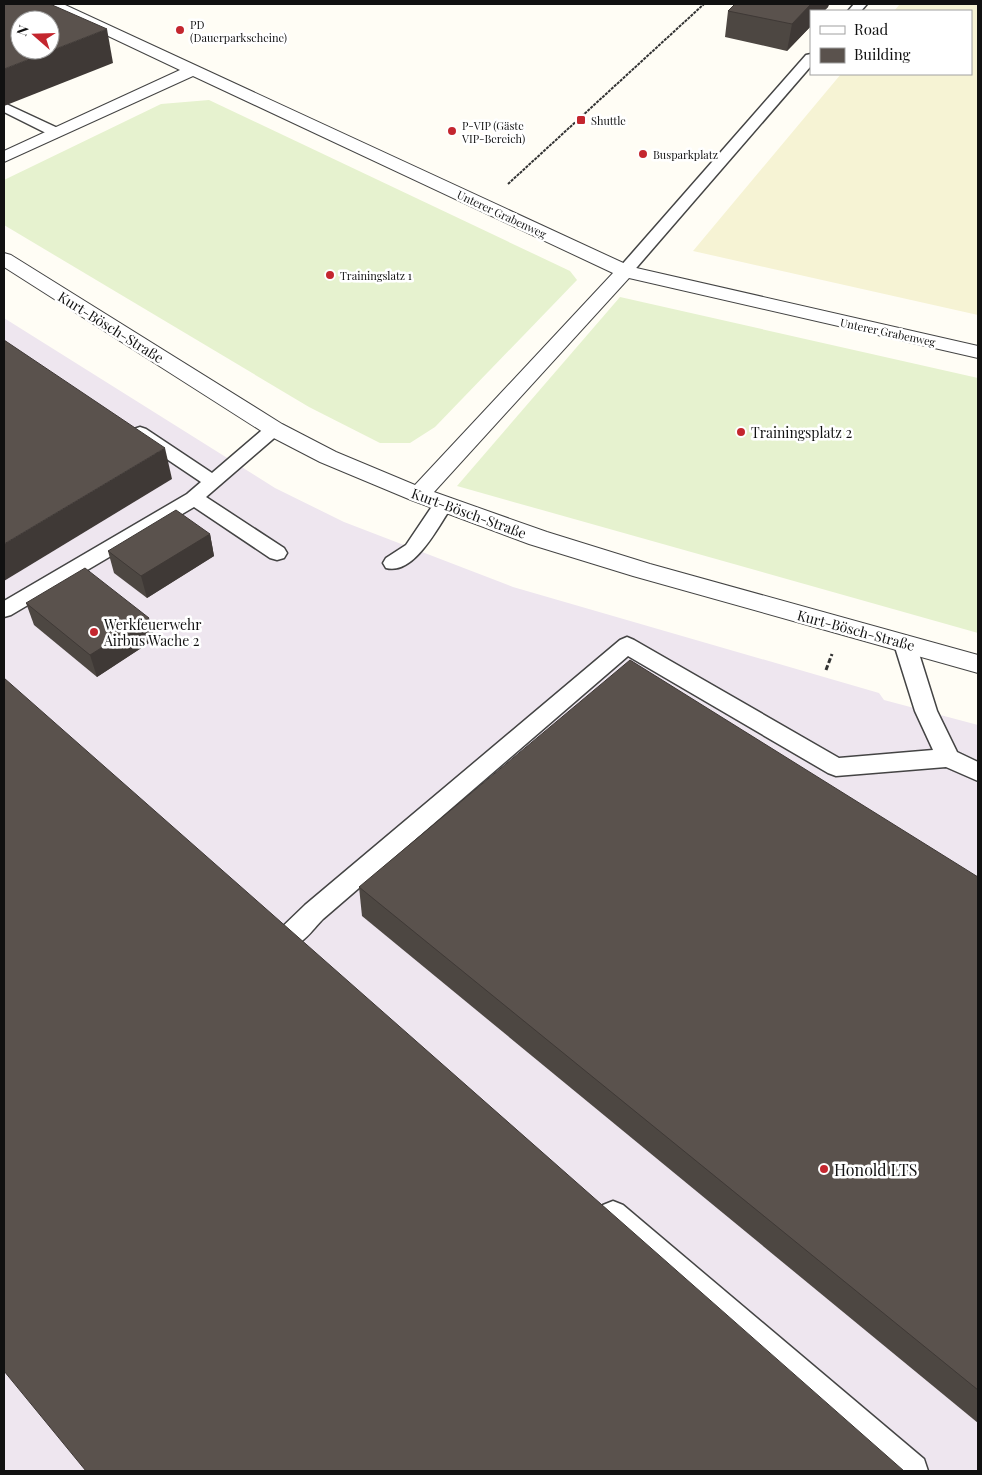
<svg xmlns="http://www.w3.org/2000/svg" width="982" height="1475" viewBox="0 0 982 1475" font-family="'Playfair Display',serif">
	<style>
		.industrial { fill: #eee6ef }
		.farmland { fill: #f6f3d4 }
		.pitch { fill: #e6f2cf }
		.lines { fill: none; stroke-linecap: round; stroke-linejoin: round }
		.service-casing { stroke: #444; stroke-width: 3 }
		.minor-casing { stroke: #444; stroke-width: 2 }
		.path-far1 { stroke: #333; stroke-width: 2; stroke-dasharray: 3 1; stroke-linecap: butt }
		.path { stroke: #333; stroke-width: 3; stroke-dasharray: 5 2.5; stroke-linecap: butt }
		.service { fill: #fff; fill-rule: evenodd }
		.minor { fill: #fff; fill-rule: evenodd }
		.wall { fill: #4d4742 }
		.shaded-wall { fill: #3f3936 }
		.building { fill: #5a524d; stroke: #3f3936; fill-rule: evenodd }
		.poi-dot { fill: #c4262e; stroke: #fff; stroke-width: 2 }
		.labels { text-anchor: middle; dominant-baseline: central; stroke-width: 5; stroke-linejoin: round; paint-order: stroke }
		.far-poi-label { font-size: 11px; fill: #111; stroke: #fff; text-anchor: start }
		.far-street-label { font-size: 11px; fill: #111; stroke: #fff }
		.street-label { font-size: 14px; fill: #111; stroke: #fff }
		.poi-label { font-size: 14px; fill: #111; stroke: #fff; text-anchor: start }
		.near-poi-label { font-size: 16px; fill: #111; stroke: #fff; text-anchor: start }
	</style>
	<rect width="100%" height="100%" fill="#fffdf5"/>
	<path class="industrial" d="M4,318L275,488L344,522L513,587L879,693L884,700L978,725V1471H4Z"/>
	<path class="farmland" d="M900,4H978V315L693,251L841,74H971V11H894Z"/>
	<g class="pitch">
		<path d="M209,100L570,271L577,280L435,427L410,443H380L309,407L4,225V180L161,104Z"/>
		<path d="M620,297L978,378V633L457,486Z"/>
	</g>
	<g class="lines">
		<defs>
			<g id="service">
				<path d="M854,4H867L861,11H848Z"/>
				<path d="M811,54V66L631,274H619L617,271L619,268L806,55Z"/>
				<path d="M4,103L62,130L64,133L57,137L52,136L4,112Z"/>
				<path d="M274,423L280,425L283,429L280,433L206,497L284,548L287,553L284,558L277,560L270,558L194,507L11,615L4,617V601L187,494L201,482L134,437L131,433L134,429L140,427L146,429L212,473L268,425Z"/>
				<path d="M444,497L451,499L454,503C440,523 415,576 386,568L383,563L386,558L406,545L437,499Z"/>
				<path d="M905,636L912,639L916,644L937,711L957,752L978,762V781L946,767L836,776L828,773L628,656L323,919C310,932 299,952 279,946L275,938L279,930L305,905L620,640L627,637L634,640L839,758L933,750L915,711L894,644L898,639Z"/>
				<path d="M613,1201L623,1205L924,1459L928,1471H887L603,1225L598,1215L603,1205Z"/>
			</g>
			<path id="minor" d="M45,4H63L632,267L978,346V358L629,278L434,492L547,532L650,564L978,655V673L633,576L529,544L411,500L320,462L266,434L4,267V253L11,255L282,424L336,452L415,485L613,273L193,76L4,162V151L180,70L47,7Z"/>
		</defs>
		<use href="#service" class="service-casing"/>
		<use href="#minor" class="minor-casing"/>
		<path class="path-far1" d="M508,184L704,4"/>
		<path class="path" d="M826,670L832,654"/>
		<use href="#service" class="service"/>
		<use href="#minor" class="minor"/>
	</g>
	<g class="wall">
		<path d="M735,4H829L828,7L824,11H811V26L787,51L725,37L728,11Z"/>
		<path d="M210,534L214,556L147,598L114,573L108,551Z"/>
		<path d="M26,603L155,639L97,677L34,625Z"/>
		<path d="M978,877V1423L362,916L359,887Z"/>
	</g>
	<g class="shaded-wall">
		<path d="M811,4H829L828,7L824,11H811V26L787,51L792,24Z"/>
		<path d="M107,29L113,63L4,106V69Z"/>
		<path d="M165,448L172,479L4,581V544Z"/>
		<path d="M210,534L214,556L147,598L141,576Z"/>
		<path d="M149,618L155,639L97,677L90,655Z"/>
	</g>
	<g class="building">
		<path d="M4,4H50L107,29L4,69ZM20,20H50V50H20Z"/>
		<path d="M735,4H811L792,24L728,11Z"/>
		<path d="M4,340L165,448L4,544Z"/>
		<path d="M176,510L210,534L141,576L108,551Z"/>
		<path d="M85,568L149,618L90,655L26,603Z"/>
		<path d="M630,660L978,877V1390L359,887Z"/>
		<path d="M4,678L904,1471H86L4,1371Z"/>
	</g>
	<g class="poi-dot">
		<circle cx="180" cy="30" r="5"/>
		<rect x="576" y="115" width="10" height="10" rx="2.5"/>
		<circle cx="452" cy="131" r="5"/>
		<circle cx="643" cy="154" r="5"/>
		<circle cx="330" cy="275" r="5"/>
		<circle cx="741" cy="432" r="5"/>
		<circle cx="94" cy="632" r="5"/>
		<circle cx="824" cy="1169" r="5"/>
	</g>
	<g class="labels">
		<g class="far-poi-label">
			<text x="190" y="24">PD<tspan x="190" dy="13">(Dauerparkscheine)</tspan></text>
			<text x="591" y="120">Shuttle</text>
			<text x="462" y="125">P-VIP (Gäste<tspan x="462" dy="13">VIP-Bereich)</tspan></text>
			<text x="653" y="154">Busparkplatz</text>
			<text x="340" y="275">Trainingslatz 1</text>
		</g>
		<g class="far-street-label">
			<text transform="translate(502 214) rotate(25)">Unterer Grabenweg</text>
			<text transform="translate(888 332) rotate(12)">Unterer Grabenweg</text>
		</g>
		<g class="street-label">
			<text transform="translate(111 327) rotate(32)">Kurt-Bösch-Straße</text>
			<text transform="translate(469 513) rotate(20)">Kurt-Bösch-Straße</text>
			<text transform="translate(856 630) rotate(15)">Kurt-Bösch-Straße</text>
		</g>
		<g class="poi-label">
			<text x="751" y="432">Trainingsplatz 2</text>
			<text x="104" y="624">Werkfeuerwehr<tspan x="104" dy="16">Airbus Wache 2</tspan></text>
		</g>
		<g class="near-poi-label">
			<text x="834" y="1169">Honold LTS</text>
		</g>
	</g>
	<rect width="982" height="1475" fill="none" stroke="#111111" stroke-width="10"/>
	<rect x="810" y="10" width="162" height="65" fill="#ffffff" stroke="#a0a0a0"/>
	<rect x="820" y="26" width="25" height="8" fill="#ffffff" stroke="#a0a0a0"/>
	<text x="854" y="35" font-size="15" fill="#111111">Road</text>
	<rect x="820" y="48" width="25" height="15" fill="#5a524d" stroke="#a0a0a0"/>
	<text x="854" y="60" font-size="15" fill="#111111">Building</text>
	<g transform="translate(35 35) rotate(290)"><circle r="24" fill="#ffffff" stroke="#a0a0a0"/>
	<path d="M0-4L9 19L0 12L-9 19Z" fill="#c4262e"/>
	<text y="-8" font-size="14" font-weight="bold" text-anchor="middle" fill="#111111">N</text>
	</g>
</svg>
